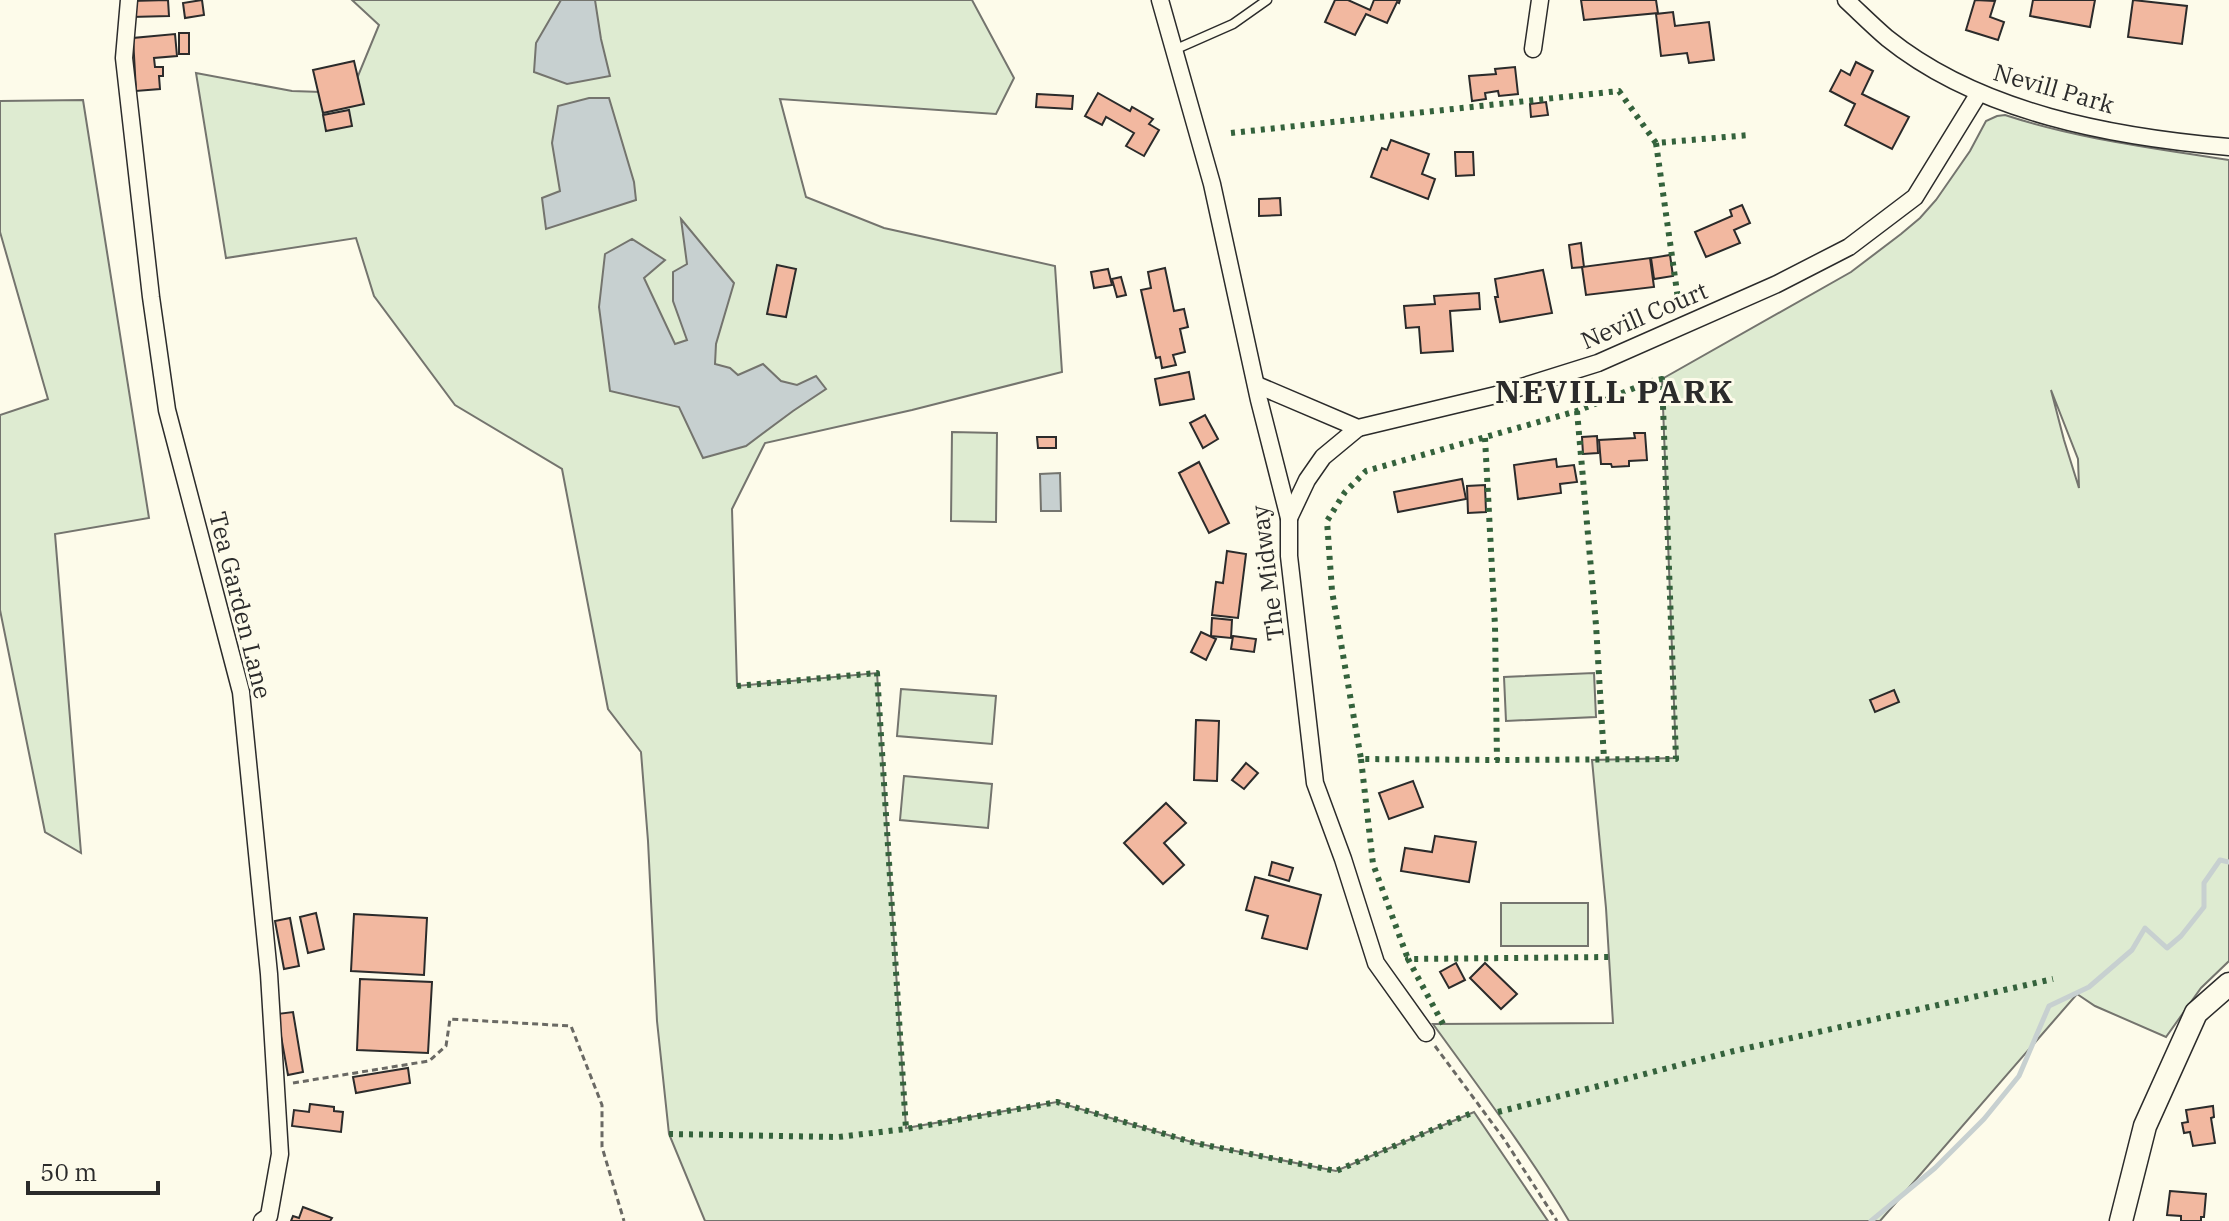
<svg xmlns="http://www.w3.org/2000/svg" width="2229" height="1221" viewBox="0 0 2229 1221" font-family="'IBM Plex Serif',serif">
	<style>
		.green { fill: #deebd1; stroke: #74746e; stroke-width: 2; fill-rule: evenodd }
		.water { fill: #c7d0d0; stroke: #74746e; stroke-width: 2 }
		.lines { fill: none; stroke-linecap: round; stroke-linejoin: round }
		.stream { stroke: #c7d0d0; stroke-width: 5 }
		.building { fill: #f2b8a0; stroke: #2b2b2b; stroke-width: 2 }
		.lane-casing { stroke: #2b2b2b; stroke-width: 11 }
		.street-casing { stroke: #2b2b2b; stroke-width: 19 }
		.secondary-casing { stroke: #2b2b2b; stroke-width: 25 }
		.path { stroke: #6a6964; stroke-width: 3; stroke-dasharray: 6 4; stroke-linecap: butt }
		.lane { stroke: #fdfbea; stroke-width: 8 }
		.street { stroke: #fdfbea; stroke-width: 16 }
		.secondary { stroke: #fdfbea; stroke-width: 22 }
		.hedge { stroke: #34623c; stroke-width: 6; stroke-dasharray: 4 6; stroke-linecap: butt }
		.labels { text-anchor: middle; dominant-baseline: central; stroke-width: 6; stroke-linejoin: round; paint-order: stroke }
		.street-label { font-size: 24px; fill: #2b2b2b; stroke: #fdfbea }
		.district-label { font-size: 32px; font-weight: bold; letter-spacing: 2px; fill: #2b2b2b; stroke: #fdfbea }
	</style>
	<rect width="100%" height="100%" fill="#fdfbea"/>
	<g class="green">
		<path d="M352,0H972L1014,78L996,114L780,99L806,197L884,228L1055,266L1062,372L912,410L765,443L732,509L737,686L877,673L906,1128L1057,1102L1195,1143L1336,1171L1474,1112L1548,1221H705L669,1134L657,1021L648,841L641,752L608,709L562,469L455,405L374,296L356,238L226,258L196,73L292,91L351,93L379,25Z"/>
		<path d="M83,100L149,518L55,534L81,853L45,832L0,610V415L48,399L0,232V101Z"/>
		<path d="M2005,115C2078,139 2153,148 2229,160V961L2201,988L2166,1037L2095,1006L2077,994L1880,1221H1569C1528,1152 1480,1089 1433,1024L1613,1023L1606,908L1592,760L1676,758L1662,379L1851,272L1901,234L1920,218L1936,200L1970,151L1986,121L1997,116ZM2051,390L2078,459L2079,488L2064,440Z"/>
		<path d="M952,432L997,433L996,522L951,521Z"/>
		<path d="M1594,673L1596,717L1506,721L1504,677Z"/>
		<path d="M901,689L996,696L992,744L897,736Z"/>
		<path d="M904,776L992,784L988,828L900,820Z"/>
		<rect x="1501" y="903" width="87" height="43"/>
	</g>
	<g class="water">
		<path d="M561,0H595L601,39L610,76L567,84L534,72L536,43Z"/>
		<path d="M589,98H609L634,182L636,200L546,229L542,198L560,191L552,143L558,106Z"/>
		<path d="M681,219L734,283L716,344L715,364L730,368L738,375L763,364L781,381L797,385L816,376L826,389L793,411L746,446L703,458L679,407L610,391L599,307L605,254L632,239L665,260L644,278L675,344L687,340L673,301V272L687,264Z"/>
		<path d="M1060,473L1061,511H1041L1040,474Z"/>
	</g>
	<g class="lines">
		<path class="stream" d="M1871,1221L1935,1168L1984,1119L2019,1076L2049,1006L2089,987L2132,950L2145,928L2167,948L2181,936L2204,907V883L2220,860L2229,862"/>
	</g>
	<g class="building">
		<path d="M168,0L169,16L131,17V1Z"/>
		<path d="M202,0L204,15L185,18L183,3Z"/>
		<path d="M1335,0H1348L1370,10L1374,0H1400L1399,3L1397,2L1387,23L1366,14L1355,35L1325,22Z"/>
		<path d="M1581,0H1656L1658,13L1584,20Z"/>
		<path d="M1975,0L1995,1L1990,17L2004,22L1998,40L1966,30Z"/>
		<path d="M2033,0H2095L2090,27L2030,16Z"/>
		<path d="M2133,0L2187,6L2182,44L2128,37Z"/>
		<path d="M1673,12L1675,26L1709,22L1714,60L1689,63L1687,53L1661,56L1656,14Z"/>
		<rect x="179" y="33" width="10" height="21"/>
		<path d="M175,34L177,56L154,58L155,67H163V76H159L160,89L136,91L133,38Z"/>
		<path d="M354,61L364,104L323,113L313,70Z"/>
		<path d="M1856,62L1873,71L1862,94L1909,117L1892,149L1845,125L1855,104L1830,91L1841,70L1850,75Z"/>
		<path d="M1515,67L1518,94L1499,96L1498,91L1485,93L1486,99L1472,101L1469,76L1496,74L1495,69Z"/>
		<path d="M1098,93L1130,111L1132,107L1153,119L1149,124L1159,130L1144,156L1126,146L1134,133L1106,117L1102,125L1085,116Z"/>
		<path d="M1037,94L1073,96L1072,109L1036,107Z"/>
		<path d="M1546,102L1548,115L1531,117L1530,104Z"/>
		<path d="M349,110L352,126L326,131L323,115Z"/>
		<path d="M1391,140L1429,154L1422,174L1435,179L1428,199L1371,177L1382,148L1387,150Z"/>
		<path d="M1455,152H1473L1474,175L1456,176Z"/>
		<path d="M1280,198L1281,215L1259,216V199Z"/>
		<path d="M1742,205L1750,223L1734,230L1740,243L1706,257L1695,232L1732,216L1730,210Z"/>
		<path d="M1581,243L1584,267L1572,268L1569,245Z"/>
		<path d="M1670,255L1673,276L1654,279L1651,258Z"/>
		<path d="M1650,258L1654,287L1586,295L1582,267Z"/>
		<path d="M777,265L796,269L786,317L767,314Z"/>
		<path d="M1165,268L1174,311L1184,309L1188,327L1180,329L1185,352L1173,355L1176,365L1162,368L1160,357L1156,358L1141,290L1151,288L1148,272Z"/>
		<path d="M1108,269L1112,285L1094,288L1091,272Z"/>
		<path d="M1543,270L1552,313L1500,322L1495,297H1498L1495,279Z"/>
		<path d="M1121,277L1126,295L1117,297L1112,279Z"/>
		<path d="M1479,293L1480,309L1450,311L1453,351L1421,353L1419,327L1406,328L1404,306L1435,304L1434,296Z"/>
		<path d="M1189,372L1194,399L1160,405L1155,379Z"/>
		<path d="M1205,415L1218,439L1203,448L1190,423Z"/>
		<path d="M1634,433H1645L1647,460L1629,461V466L1612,467L1611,464H1601L1599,440L1635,438Z"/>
		<path d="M1597,436L1598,453L1583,454L1582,437Z"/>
		<path d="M1037,437H1056V448H1038Z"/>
		<path d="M1556,459L1557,467L1574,465L1577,482L1560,484L1561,493L1518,499L1514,465Z"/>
		<path d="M1199,462L1229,523L1209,533L1179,473Z"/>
		<path d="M1462,479L1466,499L1398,512L1394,492Z"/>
		<path d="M1485,485L1486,512L1468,513L1467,486Z"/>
		<path d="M1227,551L1246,554L1238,618L1212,615L1216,582L1223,583Z"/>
		<path d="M1212,618L1232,620L1231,638L1211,636Z"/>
		<path d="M1201,632L1216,639L1206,660L1191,652Z"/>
		<path d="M1233,636L1256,639L1254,652L1231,649Z"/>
		<path d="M1894,690L1899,702L1875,712L1870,700Z"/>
		<path d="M1196,720L1219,721L1217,781L1194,780Z"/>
		<path d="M1246,763L1258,773L1244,789L1232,780Z"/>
		<path d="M1413,781L1423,807L1389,819L1379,793Z"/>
		<path d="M1166,803L1186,823L1164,843L1184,865L1163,884L1124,843Z"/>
		<path d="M1435,836L1476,842L1469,882L1401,871L1405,848L1432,852Z"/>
		<path d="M1272,862L1293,868L1289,881L1269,875Z"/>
		<path d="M1255,877L1321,895L1307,949L1262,938L1268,916L1246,910Z"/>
		<path d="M316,913L324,949L308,953L300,917Z"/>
		<path d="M354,914L427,918L424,975L351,971Z"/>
		<path d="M290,918L299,966L284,969L275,921Z"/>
		<path d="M1456,963L1465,980L1449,988L1440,972Z"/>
		<path d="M1485,963L1517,994L1501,1009L1470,978Z"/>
		<path d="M360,979L432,982L428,1053L357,1050Z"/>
		<path d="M293,1012L303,1072L288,1075L277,1014Z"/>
		<path d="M408,1068L410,1083L356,1093L353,1077Z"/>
		<path d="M310,1104L334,1107V1111L343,1112L341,1132L292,1126L294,1110L309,1112Z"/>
		<path d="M2213,1106L2214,1117L2211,1118L2215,1143L2193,1146L2190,1132L2184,1133L2182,1123L2188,1122L2186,1110Z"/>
		<path d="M2170,1191L2206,1194L2204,1217H2201V1221H2181V1216L2167,1215Z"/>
		<path d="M303,1207L332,1218L330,1221H291L293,1216L299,1218Z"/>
	</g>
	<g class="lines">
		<defs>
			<path id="lane" d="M1174,50L1233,24L1267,0"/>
			<g id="street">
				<path d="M129,0L124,58L151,297L167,410L241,692L269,974L280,1154L269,1216L262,1221"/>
				<path d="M1160,0L1212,184L1259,400L1289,518V556L1315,783L1343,859L1376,963L1426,1033"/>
				<path d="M1846,0C1860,13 1873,26 1887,38C1980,113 2113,137 2229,147"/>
				<path d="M1533,49L1540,0"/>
				<path d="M1257,385L1358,428L1496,395L1598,363L1777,284L1849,247L1915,197L1979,93"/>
				<path d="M1289,518L1307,480L1323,457L1358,428"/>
			</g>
			<path id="secondary" d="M2121,1221L2145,1126L2196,1013L2229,984"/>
		</defs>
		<use href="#lane" class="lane-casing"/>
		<use href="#street" class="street-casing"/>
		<use href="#secondary" class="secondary-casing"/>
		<g class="path">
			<path d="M1435,1046L1504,1139L1557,1221"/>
			<path d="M293,1083L429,1061L446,1046L450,1019L571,1026L602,1105V1147L624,1221"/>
		</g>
		<use href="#lane" class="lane"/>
		<use href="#street" class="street"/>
		<use href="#secondary" class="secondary"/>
		<g class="hedge">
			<path d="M1231,133L1619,91L1656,143L1749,135"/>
			<path d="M1656,143L1679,306"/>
			<path d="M1577,411L1596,625L1604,759"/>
			<path d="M1485,438L1495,626L1497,760L1361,759L1332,591L1327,521L1345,492L1366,471L1577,411L1652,381L1662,379L1676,759L1497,760"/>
			<path d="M737,686L877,673L906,1129"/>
			<path d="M1361,759L1373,864L1408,959"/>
			<path d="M1443,1024L1408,959L1609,957"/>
			<path d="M1498,1112L1734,1051L2053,979"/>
			<path d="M669,1134L838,1137L906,1129L1057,1102L1195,1143L1336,1171L1474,1112"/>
		</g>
	</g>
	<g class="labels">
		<g class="street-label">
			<text transform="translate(2054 88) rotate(16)">Nevill Park</text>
			<text transform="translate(1644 315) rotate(-23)">Nevill Court</text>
			<text transform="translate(1267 573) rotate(-97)">The Midway</text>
			<text transform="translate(241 605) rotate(76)">Tea Garden Lane</text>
		</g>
		<g class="district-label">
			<text x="1615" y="391">NEVILL PARK</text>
		</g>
	</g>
	<path d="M28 1181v12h130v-12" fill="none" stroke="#2b2b2b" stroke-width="4"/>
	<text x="40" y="1181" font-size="24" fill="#2b2b2b" stroke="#fdfbea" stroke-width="6" paint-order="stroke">50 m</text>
</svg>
